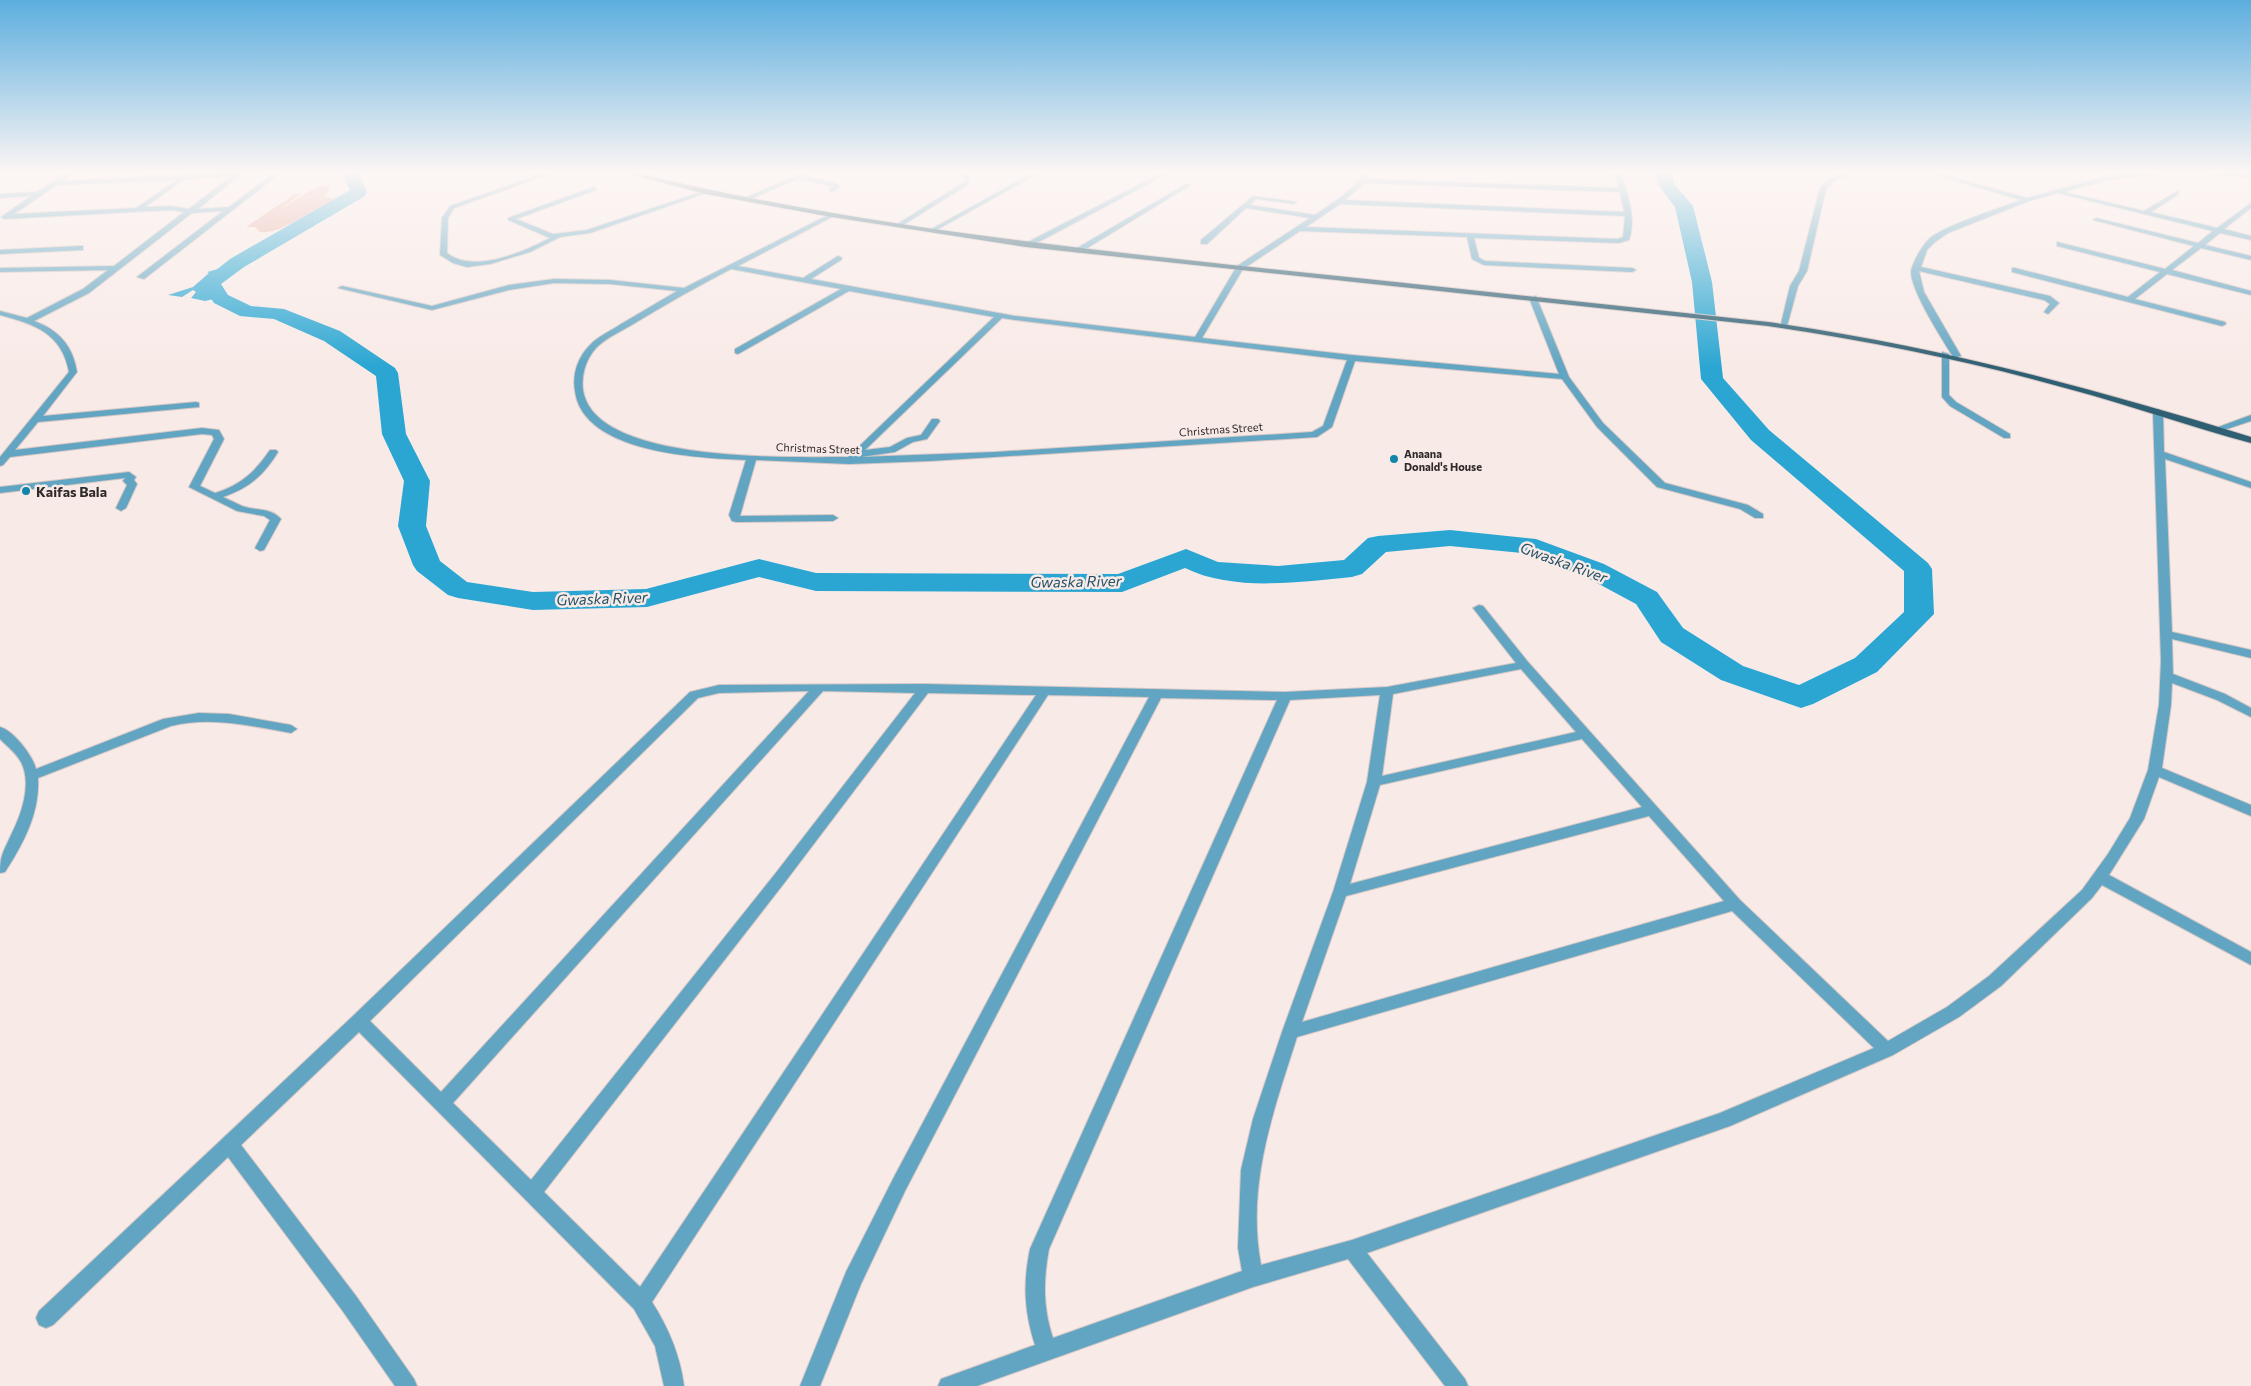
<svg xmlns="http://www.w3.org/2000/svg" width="2251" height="1386" viewBox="0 0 2251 1386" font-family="Commissioner,sans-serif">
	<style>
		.green { fill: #e5a99f }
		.water { fill: #2ba6d2 }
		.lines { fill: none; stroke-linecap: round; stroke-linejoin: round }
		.river { fill: #2ba6d2; fill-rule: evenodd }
		.minor-casing { stroke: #d4c7c5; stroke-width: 2 }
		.major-casing { stroke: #d4c7c5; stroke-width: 2 }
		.minor { fill: #61a5c2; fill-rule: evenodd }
		.major { fill: #2f5f73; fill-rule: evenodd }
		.poi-dot { fill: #1385ab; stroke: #f8eae7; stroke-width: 2 }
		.labels { text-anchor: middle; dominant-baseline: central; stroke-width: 5; stroke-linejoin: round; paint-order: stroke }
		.far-street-label { font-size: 11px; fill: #2f2a29; stroke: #f8eae7 }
		.far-poi-label { font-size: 11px; font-weight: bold; fill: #2f2a29; stroke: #f8eae7; text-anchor: start }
		.poi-label { font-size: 14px; font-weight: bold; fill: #2f2a29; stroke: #f8eae7; text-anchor: start }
		.water-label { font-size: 15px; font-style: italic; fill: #225165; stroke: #f8eae7 }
	</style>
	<rect width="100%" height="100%" fill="#f8eae7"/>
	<path class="green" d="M331,185L325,197L336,199C315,208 280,235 260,232L255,227H246L295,194H301L278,211C296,201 310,186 331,185Z"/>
	<path class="water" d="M229,266L206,284L218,298L205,301L191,298L196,292L193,290L182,297L168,295L193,287L209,273L207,272Z"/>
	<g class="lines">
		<path class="river" d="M348,172H365L360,178L367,192L365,196L244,267L221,284L228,295L251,306L284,309L340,331L395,368L398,373L406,434L430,481L426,526L440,561L467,582L533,592L646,589L759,559L816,573L1118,574L1186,549L1218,562L1278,566L1344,560L1368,538L1378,536L1450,530L1536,539L1604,564L1657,592L1683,628L1743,666L1799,685L1855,658L1904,612V571L1751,440L1701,379L1692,282L1675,207L1659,186L1655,172H1671L1675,185L1693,206L1712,282L1723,378L1769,430L1928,563L1932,569L1934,614L1877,672L1813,704L1801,708L1721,680L1661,642L1636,604L1584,576L1522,553L1450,546L1386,552L1362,574L1352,577C1299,582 1234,592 1185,568L1122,592L816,591L759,577L647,607L533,610L458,598L448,595L417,571L413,565L398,526L404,481L382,434L376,376L324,341L274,319L240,316L214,303L200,283L230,259L350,190L344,178Z"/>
		<defs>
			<g id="minor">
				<path d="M68,172H75L63,181L244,172L198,209L229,207L273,174L278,175L144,279L137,277L223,211L192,213L89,293L34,321C59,330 73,346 77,372L43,416L196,402L199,403V407L38,422L15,450L202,428L219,430L224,439L200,486L215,493C241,485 255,472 270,450H276L278,452C264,475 249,488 223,497C229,500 236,503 242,506C256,511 270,507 281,519L264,550L260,551L255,548L270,520L264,516L237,511L189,487L214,439L212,435L202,434L10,457L3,465L0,466V457L69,372C62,333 34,324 0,315V311L27,318L83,289L108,270L0,272V268L114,266L184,212L171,210L4,219L1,217L31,196L0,198V194L37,192ZM230,177L189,209L171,206L145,207L185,179ZM177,180L136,208L14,214L57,185Z"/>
				<path d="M547,172H556L454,208L448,218L447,253C473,274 524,252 550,238L508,220V218L594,187L596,188V190L516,219L553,234L587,230L704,191L709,192L590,233L560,237L530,252L490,264L467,267L453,263L440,255L442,218L450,206Z"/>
				<path d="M804,172H812L804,176L836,183L840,187L832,192L829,190L832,186L798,179L748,200L743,199Z"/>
				<path d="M958,172H964L970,178L969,184L900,227H896V225L964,182L965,179Z"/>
				<path d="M1034,172H1041L933,232L928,231Z"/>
				<path d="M1365,172H1371L1366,179L1619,188L1614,172H1620C1627,192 1637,218 1629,240L1619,243L1474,238L1479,258L1485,261L1632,268L1636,270L1632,272L1484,265L1472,259L1467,237L1300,231L1243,269L1202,338L1352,355L1559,374L1529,298L1536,296L1569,377L1603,423L1665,483L1748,505L1763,514V518H1755L1740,509L1657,487L1597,427L1562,379L1355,361L1332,427L1317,437L930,461L849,464L756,460L740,516L833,515L838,518L833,521L736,522L732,521L729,515L746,460C698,458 583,453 575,391C572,374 578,357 590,345C598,336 611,331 621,324C640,313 658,302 677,291L610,284L554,283L509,290L432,310L338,288L342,286L432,306L509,285L554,279L610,280L684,288L832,213L835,215L834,216L738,266L803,278L838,256L842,258L841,260L811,279L1015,316L1195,337L1237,266L1310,218L1246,208L1207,244H1201V240L1253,196L1297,202L1294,204L1256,199L1250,205L1315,215C1333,203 1353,190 1365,172ZM1364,183L1620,192L1624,212L1345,200ZM1340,204L1625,216L1623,237L1618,239L1306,227ZM731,269L841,289L735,349V353L738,354L849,291L994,317L848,457C791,457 594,464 583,390C581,375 586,359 596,348C607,337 622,331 635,323C666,304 698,286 731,269ZM1002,318L1015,320L1347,360L1323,426L1312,432L995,452L861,457L895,452L913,442L927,439L940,421L938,419H932L921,435L907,438L890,447L865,450Z"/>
				<path d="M1850,172H1859L1834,181L1826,189L1807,271L1798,286L1787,326L1780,328L1790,286L1799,271L1820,188L1830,179Z"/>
				<path d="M1925,172H1934L2027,198L2107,176L2166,172L2163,174L2107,180L2064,192L2144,211L2177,191L2179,192V194L2151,212L2217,228L2251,203V208L2224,229L2251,236V240L2220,233L2205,245L2251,256V260L2201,248L2172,270L2251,291V295L2167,274L2135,299L2225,322L2226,324L2222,326L2012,272V268H2015L2128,297L2160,272L2057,246V242L2165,269L2194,246L2093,220L2096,218L2198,243L2213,231L2058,193L2029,201L1948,233L1935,242L1927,250L1921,267L2050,296L2059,303L2048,314L2044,312L2050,304L2044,300L1919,271L1924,292L1961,356L1954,358C1943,341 1911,291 1911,272C1912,263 1922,246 1929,239C1943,226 2000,208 2021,200Z"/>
				<path d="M2198,172L2251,174V178L2201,174Z"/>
				<path d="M1162,173L1167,174L1029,247L1022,245Z"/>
				<path d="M1186,184L1191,185L1079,253L1072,251Z"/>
				<path d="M80,246H83V250L0,254V250Z"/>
				<path d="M1942,352L1949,354V395L1956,402L2010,434V438H2004L1950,406L1942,397Z"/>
				<path d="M2158,409L2163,412L2164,452L2251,482V488L2165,459L2172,632L2251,650V658L2172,639L2173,674L2225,694L2251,708V717L2217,700L2172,683L2171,705L2162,768L2251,805V816L2159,777L2144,819L2109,875L2251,952V965L2102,885L2092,898L2001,986L1959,1017L1893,1055L1730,1126L1367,1253L1465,1379L1468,1386H1445L1348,1259L1253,1287L977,1386H938L941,1379L1035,1345C1024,1311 1023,1283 1030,1249L1277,700L1161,698L905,1191L861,1284L820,1386H800L846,1272L893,1179L1149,697L1048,695L652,1302C669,1329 680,1355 684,1386H664L655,1346L634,1309L359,1032L241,1145L356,1296L414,1379L417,1386H395L342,1310L228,1157L53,1325L46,1328L39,1325L36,1318L39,1311L353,1016L690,692L719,685L925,684L1285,692L1387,687L1516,663L1473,608L1479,605L1483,606L1528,662L1740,900L1888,1041L1947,1007L1989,976L2082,890L2108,854L2130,818L2148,770L2159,705L2161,661L2153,412ZM1521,669L1576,732L1382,776L1393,694ZM809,691L441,1092L370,1021L698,698L719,693ZM823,691L915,693L775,874L531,1180L453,1103ZM928,693L1036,695L640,1287L544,1192L785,882ZM1380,695L1367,782L1333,892L1282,1032L1253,1119L1241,1170L1238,1248L1242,1271L1053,1338C1043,1308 1043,1281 1049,1249L1290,700ZM1582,739L1642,807L1350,884L1380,785ZM1649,816L1724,901L1302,1022L1346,896ZM1732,911L1874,1048L1720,1113L1352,1240L1261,1265C1246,1186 1273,1112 1297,1037Z"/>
				<path d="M2251,415V421L2218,432L2213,429Z"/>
				<path d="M129,472L136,477L134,480L137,484L126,508L121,511L116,508L127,485L123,481L125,478L0,493V487Z"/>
				<path d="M199,713L229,714L291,725L297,729L291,733C251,726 212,716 171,726L38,778C40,813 23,844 5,872L0,873C0,854 4,851 12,833C22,813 32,783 21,762C16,753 7,746 0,739V727C13,730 33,756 36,769L163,719Z"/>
			</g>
			<path id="major" d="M622,172H632C832,221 1037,244 1241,266C1417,284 1592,303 1768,322C1933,345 2092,388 2251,437V443C2190,427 2130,405 2069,389C1970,361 1870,341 1768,326L1026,247L832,217L706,194Z"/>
		</defs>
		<use href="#minor" class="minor-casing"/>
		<use href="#major" class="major-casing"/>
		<use href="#minor" class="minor"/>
		<use href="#major" class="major"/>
	</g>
	<linearGradient id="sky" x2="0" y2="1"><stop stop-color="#5caedf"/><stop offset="0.47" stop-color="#fcf6f4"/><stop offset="1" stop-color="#fcf6f4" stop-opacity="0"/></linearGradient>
	<rect width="2251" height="366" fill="url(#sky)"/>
	<g class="poi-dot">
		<circle cx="1394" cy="459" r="5"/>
		<circle cx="26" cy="491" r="5"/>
	</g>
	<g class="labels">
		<g class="far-street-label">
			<text transform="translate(1221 429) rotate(-4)">Christmas Street</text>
			<text transform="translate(818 448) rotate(2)">Christmas Street</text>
		</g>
		<g class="far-poi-label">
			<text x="1404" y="453">Anaana<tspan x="1404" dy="13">Donald's House</tspan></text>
		</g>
		<g class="poi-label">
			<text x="36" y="491">Kaifas Bala</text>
		</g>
		<g class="water-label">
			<text transform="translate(1564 562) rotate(20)">Gwaska River</text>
			<text transform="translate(1076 581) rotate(-1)">Gwaska River</text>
			<text transform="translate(602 598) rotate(-2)">Gwaska River</text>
		</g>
	</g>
</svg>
